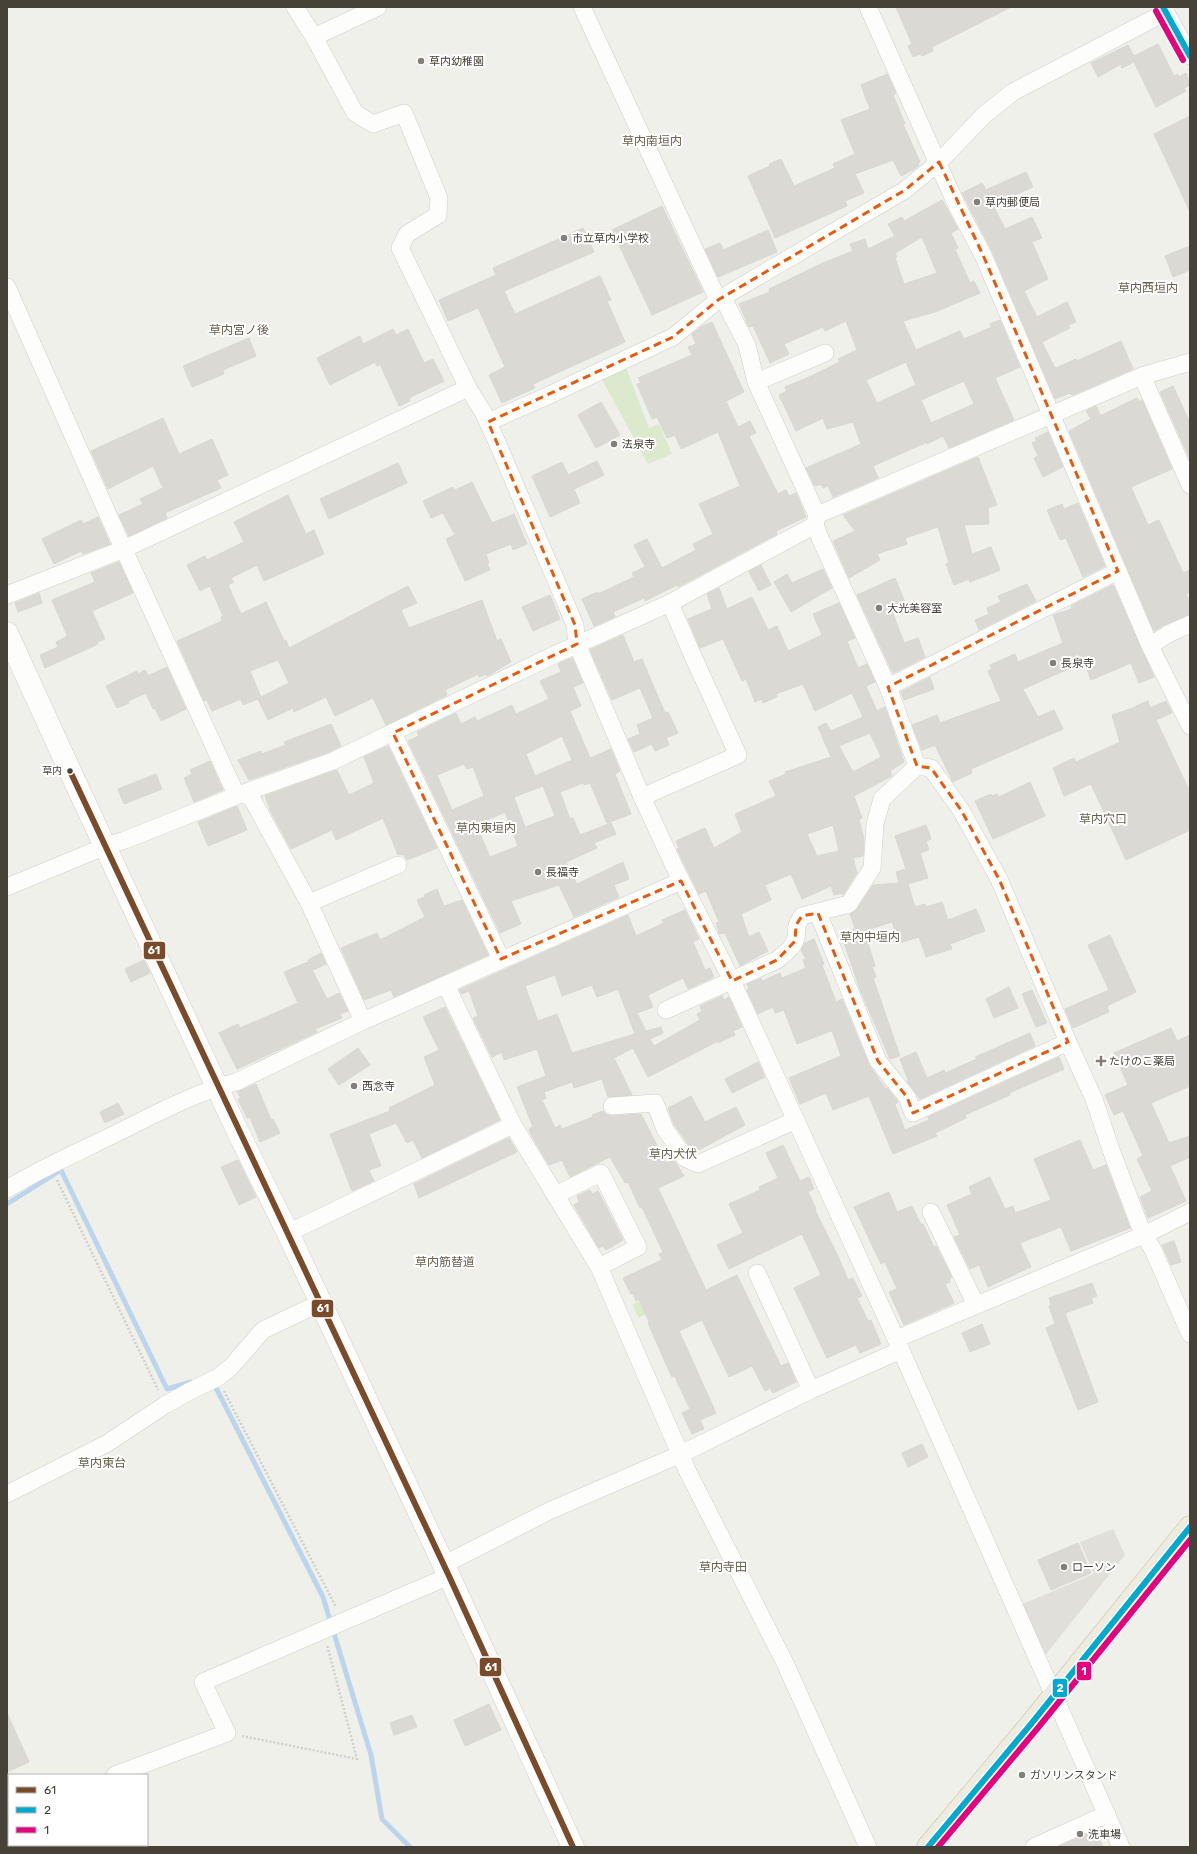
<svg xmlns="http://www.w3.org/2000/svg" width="1197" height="1854" viewBox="0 0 1197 1854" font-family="Rubik,'Noto Sans JP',sans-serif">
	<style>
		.park { fill: #dbeacc }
		.parking { fill: #e0dfda }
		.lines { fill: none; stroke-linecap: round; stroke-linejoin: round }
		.stream { stroke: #bcd5ed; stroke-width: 5 }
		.building { fill: #dad9d3; stroke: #d8d7d1; fill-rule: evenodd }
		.minor-casing { stroke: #cecdc8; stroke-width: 18 }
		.tertiary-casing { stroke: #cecdc8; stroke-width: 23 }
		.trunk-casing { stroke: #c7bfa7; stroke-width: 23 }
		.path { stroke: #d1cfcb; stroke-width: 2.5; stroke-dasharray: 2 2; stroke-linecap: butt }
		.minor { stroke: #fdfdfc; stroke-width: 17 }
		.tertiary { stroke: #fdfdfc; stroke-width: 22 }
		.trunk { stroke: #eeebdf; stroke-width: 22 }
		.bus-1-casing { stroke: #fff; stroke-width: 9 }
		.bus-2-casing { stroke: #fff; stroke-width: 9 }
		.bus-3-casing { stroke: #fff; stroke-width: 9 }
		.bus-1 { stroke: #7a4b2a; stroke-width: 6 }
		.bus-2 { stroke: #00a9ce; stroke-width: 6 }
		.bus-3 { stroke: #e5007d; stroke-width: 6 }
		.marked { fill: none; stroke: #e8590c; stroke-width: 3; stroke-dasharray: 8 5; stroke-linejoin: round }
		.poi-dot { fill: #827f76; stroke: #fff; stroke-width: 1.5 }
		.bus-dot { fill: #464237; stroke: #fff; stroke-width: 1.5 }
		.labels { text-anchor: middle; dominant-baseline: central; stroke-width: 4; stroke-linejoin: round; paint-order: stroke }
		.bus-label { font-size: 10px; fill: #464237; stroke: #fff; text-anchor: end }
		.poi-label { font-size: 11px; fill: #464237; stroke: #fff; text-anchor: start }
		.neighbourhood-label { font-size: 12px; fill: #69614e; stroke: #fff }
		.line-badge { stroke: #fff; stroke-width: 1.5 }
		.badge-label { font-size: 11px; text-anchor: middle; font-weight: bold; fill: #fff }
	</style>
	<rect width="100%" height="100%" fill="#f0f0eb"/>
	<g class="park">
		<path d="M625,365L649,428L659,424L672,454L648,464L600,376Z"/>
		<path d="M671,1285L678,1298L639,1318L632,1305Z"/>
	</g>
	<path class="parking" d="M1113,1529L1125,1555L1043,1658L1020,1605L1094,1574L1080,1542Z"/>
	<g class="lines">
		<g class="stream">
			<path d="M7,1204L61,1170L167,1389L191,1382"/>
			<path d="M213,1382L323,1597L371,1755L382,1819L410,1847"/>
		</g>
	</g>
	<g class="building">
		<path d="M896,7H1011L932,47L933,51L922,56L920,54L913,57L908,46L912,44Z"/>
		<path d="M1158,44L1174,76L1178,74L1179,77L1186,73L1190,85L1184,88L1186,91L1156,107L1134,62L1122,68L1121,64L1098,77L1091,63L1128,45L1134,56Z"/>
		<path d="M887,74L896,93L893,95L905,124H903L920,162L918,163L919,165L913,170L901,176L893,160L855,174L864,193L845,201L847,206L775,238L748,176L770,166L769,164L781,159L794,186L835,168L833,164L855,154L841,120L870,109L861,85Z"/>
		<path d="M1190,116V212L1154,134Z"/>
		<path d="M1026,172L1033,187L993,205L1005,229L1032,217L1042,238L1032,242L1048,279L1024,291L1037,317L1067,302L1076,322L1068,325L1070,328L1042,342L1054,366L1056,368L1076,359L1077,361L1121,341L1133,369L1072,395L1070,393L1055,399L992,251L962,193L982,183L986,190Z"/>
		<path d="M942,200L958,229L951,233L958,248L955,249L970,283L974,281L980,293L935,312L903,321L916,350L960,331L964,339L992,327L990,324L1000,320L1020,367L995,378L1014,420L949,448L943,436L927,444V442L873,466L878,478L833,497L828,486L823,488L821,484L815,486L806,468L861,444L853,422L827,429L823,418L796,431L779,395L787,391L785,387L807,378L840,362L838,359L857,350L846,321L825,331L823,327L784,344L789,354L770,363L753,326L749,327L739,304L770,292L769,289L823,263L853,251L850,244L865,239L868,249L895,236L888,224L902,217L904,221ZM922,237L937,273L904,284L895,258L897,257L895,253ZM906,362L916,385L877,403L866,380ZM964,381L974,404L931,423L921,400Z"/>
		<path d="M662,206L703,292L652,315L612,230Z"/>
		<path d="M583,228L594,252L504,291L515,314L600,276L611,300L607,301L625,342L533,384L535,388L502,403L489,375L505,367L478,308L448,321L439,300L496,275L493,268Z"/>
		<path d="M768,230L777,252L718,277L705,249L720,243L723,250Z"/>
		<path d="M1190,246V270L1173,277L1165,256Z"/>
		<path d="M712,322L744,392L726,401L738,427L750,421L756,433L749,436L778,494L786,490L789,496L796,493L806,517L776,531L777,534L678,587L677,585L645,601L644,598L613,612L615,617L594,626L582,599L598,592V594L634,577L632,573L645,567L634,545L647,539L662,568L696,550L693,544L713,534L699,504L740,486L718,432L681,449L675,435L667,438L657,417L652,419L637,384L641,383L638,378L692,355L688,347L696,344L692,334L701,327Z"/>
		<path d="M393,329L396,335L408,329L424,363L433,359L444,381L413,396L409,399L410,401L399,406L380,364L377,366L375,362L330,385L317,358L360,336L363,344Z"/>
		<path d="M249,338L256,356L223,370L224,374L192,387L183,366Z"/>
		<path d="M1173,386L1190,423V456L1189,457L1160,392Z"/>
		<path d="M1137,398L1139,402L1142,400L1172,469L1131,487L1148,525L1159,520L1183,573L1190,570V592L1186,594L1190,604V614L1164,625L1154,631L1069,431L1091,419L1086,411L1096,406L1100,415H1102Z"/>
		<path d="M601,402L620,435L596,448L578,415Z"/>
		<path d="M163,418L179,454L212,439L228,475L217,480L221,488L165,513L167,518L129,536L119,515L143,504L140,499L163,488L153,466L108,489L91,451Z"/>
		<path d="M1048,432L1063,467L1043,477L1034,458L1038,456L1032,443L1037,441L1035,438Z"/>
		<path d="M978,457L997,505L988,508L989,524L964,525L972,554L991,547L1000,570L970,582L969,579L954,585L946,564L949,563L938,527L905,538L907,544L877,554L880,560L849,578L833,541L855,531L843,515Z"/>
		<path d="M597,461L604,475L574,489L580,503L550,517L532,476L562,462L568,475Z"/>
		<path d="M398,463L407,483L329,519L320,499Z"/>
		<path d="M472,482L492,523L514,514L527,544L513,550L511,544L486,554L489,563L487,564L490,570L465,581L446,539L455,535L443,513L431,518L423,501L453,487L455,490Z"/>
		<path d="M288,495L306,534L314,530L324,554L264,581L257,565L231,578L234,582L228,585L241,614L266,602L284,641L286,640L289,648L408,586L417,603L401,610L409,628L482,600L497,641L501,639L511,662L487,676L486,674L479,677L478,674L445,690L447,695L386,725L373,698L335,716L326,697L294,712L293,708L268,720L258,699L243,705L241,699L212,711L207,700L204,701L177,641L222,621L221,617L223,616L210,586L200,591L187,565L205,556L207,560L244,542L234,522ZM278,660L289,683L261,697L250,671Z"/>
		<path d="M1078,503L1105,566L1083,577L1066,538L1060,540L1047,510L1062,504L1064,509Z"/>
		<path d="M98,517L110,544L83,554L81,551L54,564L42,539L81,520L83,524Z"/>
		<path d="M119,562L133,593L92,611L105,639L97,642L98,644L45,668L40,655L58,647L56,642L66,637L67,635L52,600L95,582L91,573Z"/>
		<path d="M761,565L771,585L759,591L749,572Z"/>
		<path d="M823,569L832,588L791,612L774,582L787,574L792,583Z"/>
		<path d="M895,578L905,602L891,608L904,643L918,638L925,657L893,673L857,595Z"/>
		<path d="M1027,584L1036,601L979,630L975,620L989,614L987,608L1001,602L998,596Z"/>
		<path d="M1113,585L1154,677L1139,683L1131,663L1091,680L1084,662L1023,689L1038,717L1054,710L1063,729L971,769L972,773L953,782L935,745L922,750L912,725L937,715L940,723L1001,701L988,671L992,669L990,665L1015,654L1018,662L1063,643L1053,615L1072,609L1071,606Z"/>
		<path d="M719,588L727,609L752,597L768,630L777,626L788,651L822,635L813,614L839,603L855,638L847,641L858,668L867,664L875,682L866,686L877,711L885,707L904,762L890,771L892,776L854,796L862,818L859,819L864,839L863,856L853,858L857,873L843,895L842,893L834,895L831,886L802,899L791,874L765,885L771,900L741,914L749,937L759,932L768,951L740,966L725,933L719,934L716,923L719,922L706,891L699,894L677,849L679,848L676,841L705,828L714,848L742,832L735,814L776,796L769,781L786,774L785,772L831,757L818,727L826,723L831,731L863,717L852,693L815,711L803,684L776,694L777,697L763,703L762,699L755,702L746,679L742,681L723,639L700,648L688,619L712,609L707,594ZM870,733L881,757L853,772L839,746ZM833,825L839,851L817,856L807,834Z"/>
		<path d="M39,593L42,603L18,612L15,603Z"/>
		<path d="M550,595L560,619L533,631L522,607Z"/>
		<path d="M623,635L634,662L642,659L665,713L668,712L678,733L666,738L669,745L655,751L652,744L634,752L628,739L640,734L637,725L653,718L640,688L612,700L590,650Z"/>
		<path d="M572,658L583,683L573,687L581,706L570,711L590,758L611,749L620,771L615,774L631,814L607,823L590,783L584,785L583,783L560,792L570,819L573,818L580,835L611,823L616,834L594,843L597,848L566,862L577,884L623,862L629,879L614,885L619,897L574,917L559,885L511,901L521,924L500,933L408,741L419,736L417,732L456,713L461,724L475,717L477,721L512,705L516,714L549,699L540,681L561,672L558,664ZM562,736L572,760L535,776L526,754ZM464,764L467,769L473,767L484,796L452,810L437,775ZM543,786L555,816L525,827L514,797ZM505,812L518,846L490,857L476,825Z"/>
		<path d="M167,667L186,709L161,721L155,708L153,709L146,693L128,701L129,703L117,708L106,686L137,671L138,674L145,670L148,676Z"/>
		<path d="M930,677L934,689L904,700L901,692Z"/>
		<path d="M1148,701L1150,708L1166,701L1172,713L1156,720L1190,792V830L1126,860L1091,784L1064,796L1053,768L1074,758L1076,762L1120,742L1112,715L1136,707V706Z"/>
		<path d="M331,724L341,746L329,752L249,780L238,760L261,751L262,754L286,745L284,742Z"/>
		<path d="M388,746L437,848L407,860L403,854L398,855L383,818L336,840L332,830L291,849L271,812L265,796L337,770L349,795L374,783L364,757Z"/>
		<path d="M210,761L223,790L194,802L184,778L192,774L190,770Z"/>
		<path d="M156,774L162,789L124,804L118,789Z"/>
		<path d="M1030,782L1045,816L993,839L975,801L991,794L992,796L997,794L999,797Z"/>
		<path d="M237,806L247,830L208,846L198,822Z"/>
		<path d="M926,825L931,839L926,841L929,850L920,853L928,878L908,884L915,907L925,904L926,907L942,902L948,920L976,909L985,931L950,944L952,949L926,957L919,937L899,943L892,922L864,931L875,966L872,967L876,977L873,978L900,1056L890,1059L861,992L841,934L855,929L850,914L857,909L873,885L899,883L896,872L906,869L895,836Z"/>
		<path d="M437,889L444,906L462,900L488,955L394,997L391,990L364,1000L341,948L377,933L380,940L425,917L417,900L425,897L424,895Z"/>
		<path d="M685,910L699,939L693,942L705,970L710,968L714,977L688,989L683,978L648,995L653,1007L637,1013L646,1031L661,1027L663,1033L650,1039L654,1046L700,1020L697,1014L702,1011L700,1006L722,996L724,1000L729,997L742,1027L733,1031L735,1035L718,1043V1041L648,1077L633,1048L614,1058L632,1095L608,1097L602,1079L574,1088L572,1082L544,1092L546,1098L542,1100L555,1128L560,1125L562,1129L593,1117L592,1115L603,1111L607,1115L612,1116L641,1114L666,1163L674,1160L684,1176L658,1188L706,1290L737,1275L781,1366L788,1363L796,1382L773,1393L770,1388L765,1391L752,1366L729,1377L702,1320L679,1331L716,1413L700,1420L704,1429L692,1434L682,1413L690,1409L674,1375L672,1377L666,1364L648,1323L649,1322L639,1299L636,1301L633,1293L631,1294L623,1278L662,1260L659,1254L663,1252L642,1207L640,1208L628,1182L625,1183L610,1157L570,1177L562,1160L549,1165L533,1138L529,1129L533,1127L517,1087L546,1076L537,1049L504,1060L502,1052L492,1057L473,1018L478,1016L469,991L462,994L459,990L628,915L636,936L664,923L662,920ZM555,975L562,996L592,985L597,997L618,989L635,1034L572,1053L557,1014L538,1021L525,986Z"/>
		<path d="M1110,935L1136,992L1107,1006L1109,1012L1073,1028L1065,1009L1109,990L1088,945Z"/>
		<path d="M814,939L824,964L822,965L836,1002L842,999L869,1065L886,1089L887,1088L898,1102L895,1105L905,1130L929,1120L928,1117L1059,1057L1064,1069L1009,1093L1010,1095L965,1115L966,1118L935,1133L937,1136L893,1154L869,1096L833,1110L826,1093L800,1104L789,1078L841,1056L833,1033L831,1031L797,1044L784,1010L775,1013L773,1007L758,1014L747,990L749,988L747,984L761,978L762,981L780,973L782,978L806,968L803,960L806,959L801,950L805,943Z"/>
		<path d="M321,953L326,964L313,970L308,960Z"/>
		<path d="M144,960L150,973L131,982L125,969Z"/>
		<path d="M308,962L327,999L339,993L348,1011L340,1014L342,1018L315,1029L317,1032L237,1069L219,1033L238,1024L240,1028L298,1003L284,972Z"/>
		<path d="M1009,987L1018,1008L994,1018L986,999Z"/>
		<path d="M1032,990L1047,1023L1036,1027L1022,994Z"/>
		<path d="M445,1007L500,1120L422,1158L413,1140L407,1143L396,1123L369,1134L381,1166L369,1170L374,1181L352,1191L330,1134L390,1111L389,1108L435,1085L424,1057L439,1050L423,1017Z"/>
		<path d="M1171,1028L1177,1041L1190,1035V1086L1151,1103L1169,1143L1190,1136V1157L1170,1166L1186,1201L1148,1218L1140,1197L1152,1191L1137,1159L1143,1156L1123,1111L1114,1115L1105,1095L1128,1085L1114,1053Z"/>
		<path d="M1030,1033L1035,1046L920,1099L907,1081L908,1080L900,1059L916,1052L927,1078L944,1070L945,1073L977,1059L975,1057Z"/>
		<path d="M358,1048L370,1065L339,1085L328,1069Z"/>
		<path d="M758,1062L765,1077L732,1093L725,1079Z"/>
		<path d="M256,1084L271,1120L273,1119L280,1133L260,1142L250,1117L247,1118L238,1099L241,1098L237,1092Z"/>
		<path d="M691,1096L705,1122L736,1107L745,1125L695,1152L692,1150L674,1124L668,1108Z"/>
		<path d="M118,1103L124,1114L105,1123L100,1112Z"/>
		<path d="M509,1138L517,1152L419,1198L414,1184Z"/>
		<path d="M1080,1140L1093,1170L1106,1165L1130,1228L1071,1251L1061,1227L1020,1243L1031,1267L988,1287L979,1265L970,1269L954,1237L960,1235L947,1205L972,1194L969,1187L990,1177L1005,1209L1013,1206L1015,1213L1051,1200L1034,1159Z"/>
		<path d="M783,1145L800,1181L809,1177L814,1189L808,1192L816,1209L815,1210L838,1256L848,1280L853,1278L862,1296L857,1298L868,1321L871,1320L881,1344L860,1353L856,1345L827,1358L794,1288L821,1275L802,1234L729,1269L717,1245L743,1233L729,1204L760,1190L759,1187L778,1178L766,1153Z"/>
		<path d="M238,1160L256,1197L239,1205L221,1167Z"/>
		<path d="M590,1190L592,1194L598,1191L623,1240L606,1250L603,1246L599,1248L574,1205L579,1202L577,1196Z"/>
		<path d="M889,1192L897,1212L912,1206L921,1225L923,1224L934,1247L936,1246L952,1277L949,1279L950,1282L945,1284L954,1303L904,1325L889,1292L897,1289L885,1262L881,1264L854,1207Z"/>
		<path d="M1174,1241L1181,1262L1171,1265L1162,1245Z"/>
		<path d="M1092,1283L1097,1296L1091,1298L1093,1303L1065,1313L1098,1402L1078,1410L1046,1328L1055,1324L1049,1306L1051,1305L1049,1298Z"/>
		<path d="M982,1324L990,1344L970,1352L962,1333Z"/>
		<path d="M922,1444L928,1457L908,1467L902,1453Z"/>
		<path d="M1078,1543L1091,1573L1051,1590L1038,1560Z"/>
		<path d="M489,1704L501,1730L465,1746L454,1720Z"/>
		<path d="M7,1713L29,1762L7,1772Z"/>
		<path d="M412,1715L417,1727L394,1735L390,1723Z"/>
		<path d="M1095,1830L1103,1847H1058Z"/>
	</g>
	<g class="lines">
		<defs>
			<g id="minor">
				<path d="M295,7L314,37L355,113L373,124L404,113L439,198L438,215L407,234L400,248L468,388L483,412L497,442L575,625L577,644L642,797L675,868L732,981L896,1339L1121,1847"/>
				<path d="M582,7L718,300"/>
				<path d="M868,7L957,206L983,255L1150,646L1190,726"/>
				<path d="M1163,7L1190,56"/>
				<path d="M314,37L378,7"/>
				<path d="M7,287L114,528L235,792L251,797L309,903L363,1021"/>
				<path d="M723,298L747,345L756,382L817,515L815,525L820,538L888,687L917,766"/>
				<path d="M1142,376L1190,485"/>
				<path d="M756,382L825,353"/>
				<path d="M488,422L545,397L673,337L718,300L905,190L939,162L984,115L1013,92L1166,12"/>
				<path d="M817,515L1142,376L1190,362"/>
				<path d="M7,595L124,549L468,388"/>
				<path d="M1150,646L1168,634L1190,624"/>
				<path d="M888,687L1118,571"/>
				<path d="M393,733L501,959"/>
				<path d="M642,797L738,755L692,654L670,603"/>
				<path d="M7,887L106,846L125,840L241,794L333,761L554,655L670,603L815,525"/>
				<path d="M309,903L398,865"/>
				<path d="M818,913L878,1061L907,1097L913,1113L1068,1042"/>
				<path d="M446,985L513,1125L599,1267L687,1470L785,1663L868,1847"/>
				<path d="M666,1010L777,960C783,955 792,949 795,941C799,930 793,929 802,916L849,904L872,868L875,824L882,799L917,766L931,768L961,810L999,879L1068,1042L1094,1099L1110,1147L1139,1224L1154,1252L1190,1334"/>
				<path d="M612,1106L655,1103L665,1129L685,1158L698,1164L796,1120"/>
				<path d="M7,1189C43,1167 83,1150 121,1131C158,1113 196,1092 236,1082L363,1021L681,881"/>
				<path d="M555,1195L601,1173L638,1247L599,1267"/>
				<path d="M931,1212L976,1305"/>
				<path d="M288,1233L513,1125"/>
				<path d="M757,1273L811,1390"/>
				<path d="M896,1339L1146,1234L1190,1212"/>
				<path d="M7,1494L106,1444L165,1405L190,1391L217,1378L231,1367L263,1330L320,1303"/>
				<path d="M443,1565L549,1511L681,1454L811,1390L901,1350"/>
				<path d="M115,1775L227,1733L203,1682L449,1576"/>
				<path d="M7,1815H9"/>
				<path d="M1034,1847L1107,1814"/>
			</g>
			<path id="tertiary" d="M7,633L70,771L238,1132L288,1233L449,1576L573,1847"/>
			<path id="trunk" d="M928,1847L1031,1724L1190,1527"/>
		</defs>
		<use href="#minor" class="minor-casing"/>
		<use href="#tertiary" class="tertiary-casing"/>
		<use href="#trunk" class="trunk-casing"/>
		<g class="path">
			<path d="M57,1180L158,1390"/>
			<path d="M224,1391L336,1607"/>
			<path d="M242,1736L357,1759L327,1645"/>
		</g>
		<use href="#minor" class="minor"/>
		<use href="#tertiary" class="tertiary"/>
		<use href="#trunk" class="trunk"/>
		<defs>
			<path id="bus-1" d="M70,771L449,1576L573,1847"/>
			<g id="bus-2">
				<path d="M1163,7L1190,56"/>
				<path d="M928,1847L1031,1724L1190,1527"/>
			</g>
			<g id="bus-3">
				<path d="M1156,11L1183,60"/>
				<path d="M938,1847L1037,1729L1190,1540"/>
			</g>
		</defs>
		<use href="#bus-1" class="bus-1-casing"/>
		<use href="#bus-2" class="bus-2-casing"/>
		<use href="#bus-3" class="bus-3-casing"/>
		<use href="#bus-1" class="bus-1"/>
		<use href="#bus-2" class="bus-2"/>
		<use href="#bus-3" class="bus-3"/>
	</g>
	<path class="marked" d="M939,162L983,255L1118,571L888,687L917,766L931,768L961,810L999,879L1068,1042L913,1113L907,1097L878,1061L818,913L802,916L796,925L795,941L777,960L732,981L681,881L501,959L393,733L577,644L575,625L488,422L673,337L718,300L905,190Z"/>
	<g class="poi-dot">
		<circle cx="421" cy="61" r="4"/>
		<circle cx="977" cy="202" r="4"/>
		<circle cx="564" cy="238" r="4"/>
		<circle cx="614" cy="444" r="4"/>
		<circle cx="879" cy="608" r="4"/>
		<circle cx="1053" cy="663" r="4"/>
		<circle cx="538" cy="872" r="4"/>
		<path d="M1099 1055h4v4h4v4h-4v4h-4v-4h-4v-4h4z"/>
		<circle cx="354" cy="1086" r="4"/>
		<circle cx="1064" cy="1567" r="4"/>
		<circle cx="1022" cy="1775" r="4"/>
		<circle cx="1080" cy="1834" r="4"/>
	</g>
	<circle class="bus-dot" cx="70" cy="771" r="3.5"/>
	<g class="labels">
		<g class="bus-label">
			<text x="62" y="771">草内</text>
		</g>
		<g class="poi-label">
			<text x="429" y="61">草内幼稚園</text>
			<text x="985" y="202">草内郵便局</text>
			<text x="572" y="238">市立草内小学校</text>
			<text x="622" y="444">法泉寺</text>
			<text x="887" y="608">大光美容室</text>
			<text x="1061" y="663">長泉寺</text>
			<text x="546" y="872">長福寺</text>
			<text x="1109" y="1061">たけのこ薬局</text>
			<text x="362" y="1086">西念寺</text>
			<text x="1072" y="1567">ローソン</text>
			<text x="1030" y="1775">ガソリンスタンド</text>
			<text x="1088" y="1834">洗車場</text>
		</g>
		<g class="neighbourhood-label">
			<text x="652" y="141">草内南垣内</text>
			<text x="1148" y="288">草内西垣内</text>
			<text x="239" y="330">草内宮ノ後</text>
			<text x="1103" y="819">草内穴口</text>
			<text x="486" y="828">草内東垣内</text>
			<text x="870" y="937">草内中垣内</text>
			<text x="673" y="1154">草内犬伏</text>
			<text x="445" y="1262">草内筋替道</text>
			<text x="102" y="1463">草内東台</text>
			<text x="723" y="1567">草内寺田</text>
		</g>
	</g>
	<g class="line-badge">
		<rect x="143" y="941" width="23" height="19" rx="4" fill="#7a4b2a"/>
		<rect x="311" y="1299" width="23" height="19" rx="4" fill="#7a4b2a"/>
		<rect x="479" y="1657" width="23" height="20" rx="4" fill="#7a4b2a"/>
		<rect x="1076" y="1661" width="16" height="20" rx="4" fill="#e5007d"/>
		<rect x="1052" y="1678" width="16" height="20" rx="4" fill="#00a9ce"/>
	</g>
	<g class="badge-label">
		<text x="154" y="954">61</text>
		<text x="323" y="1312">61</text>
		<text x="491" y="1671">61</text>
		<text x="1084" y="1675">1</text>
		<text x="1060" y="1692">2</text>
	</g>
	<rect width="1197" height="1854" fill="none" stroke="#464237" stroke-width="16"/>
	<rect x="8" y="1774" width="140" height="72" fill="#ffffff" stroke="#b5b3af"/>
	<rect x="16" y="1787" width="20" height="6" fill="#7a4b2a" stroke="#b5b3af"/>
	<text x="44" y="1794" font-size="12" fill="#464237">61</text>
	<rect x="16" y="1807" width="20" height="6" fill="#00a9ce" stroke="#b5b3af"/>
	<text x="44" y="1814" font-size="12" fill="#464237">2</text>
	<rect x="16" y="1827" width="20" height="6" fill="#e5007d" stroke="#b5b3af"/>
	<text x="44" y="1834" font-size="12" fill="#464237">1</text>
</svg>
